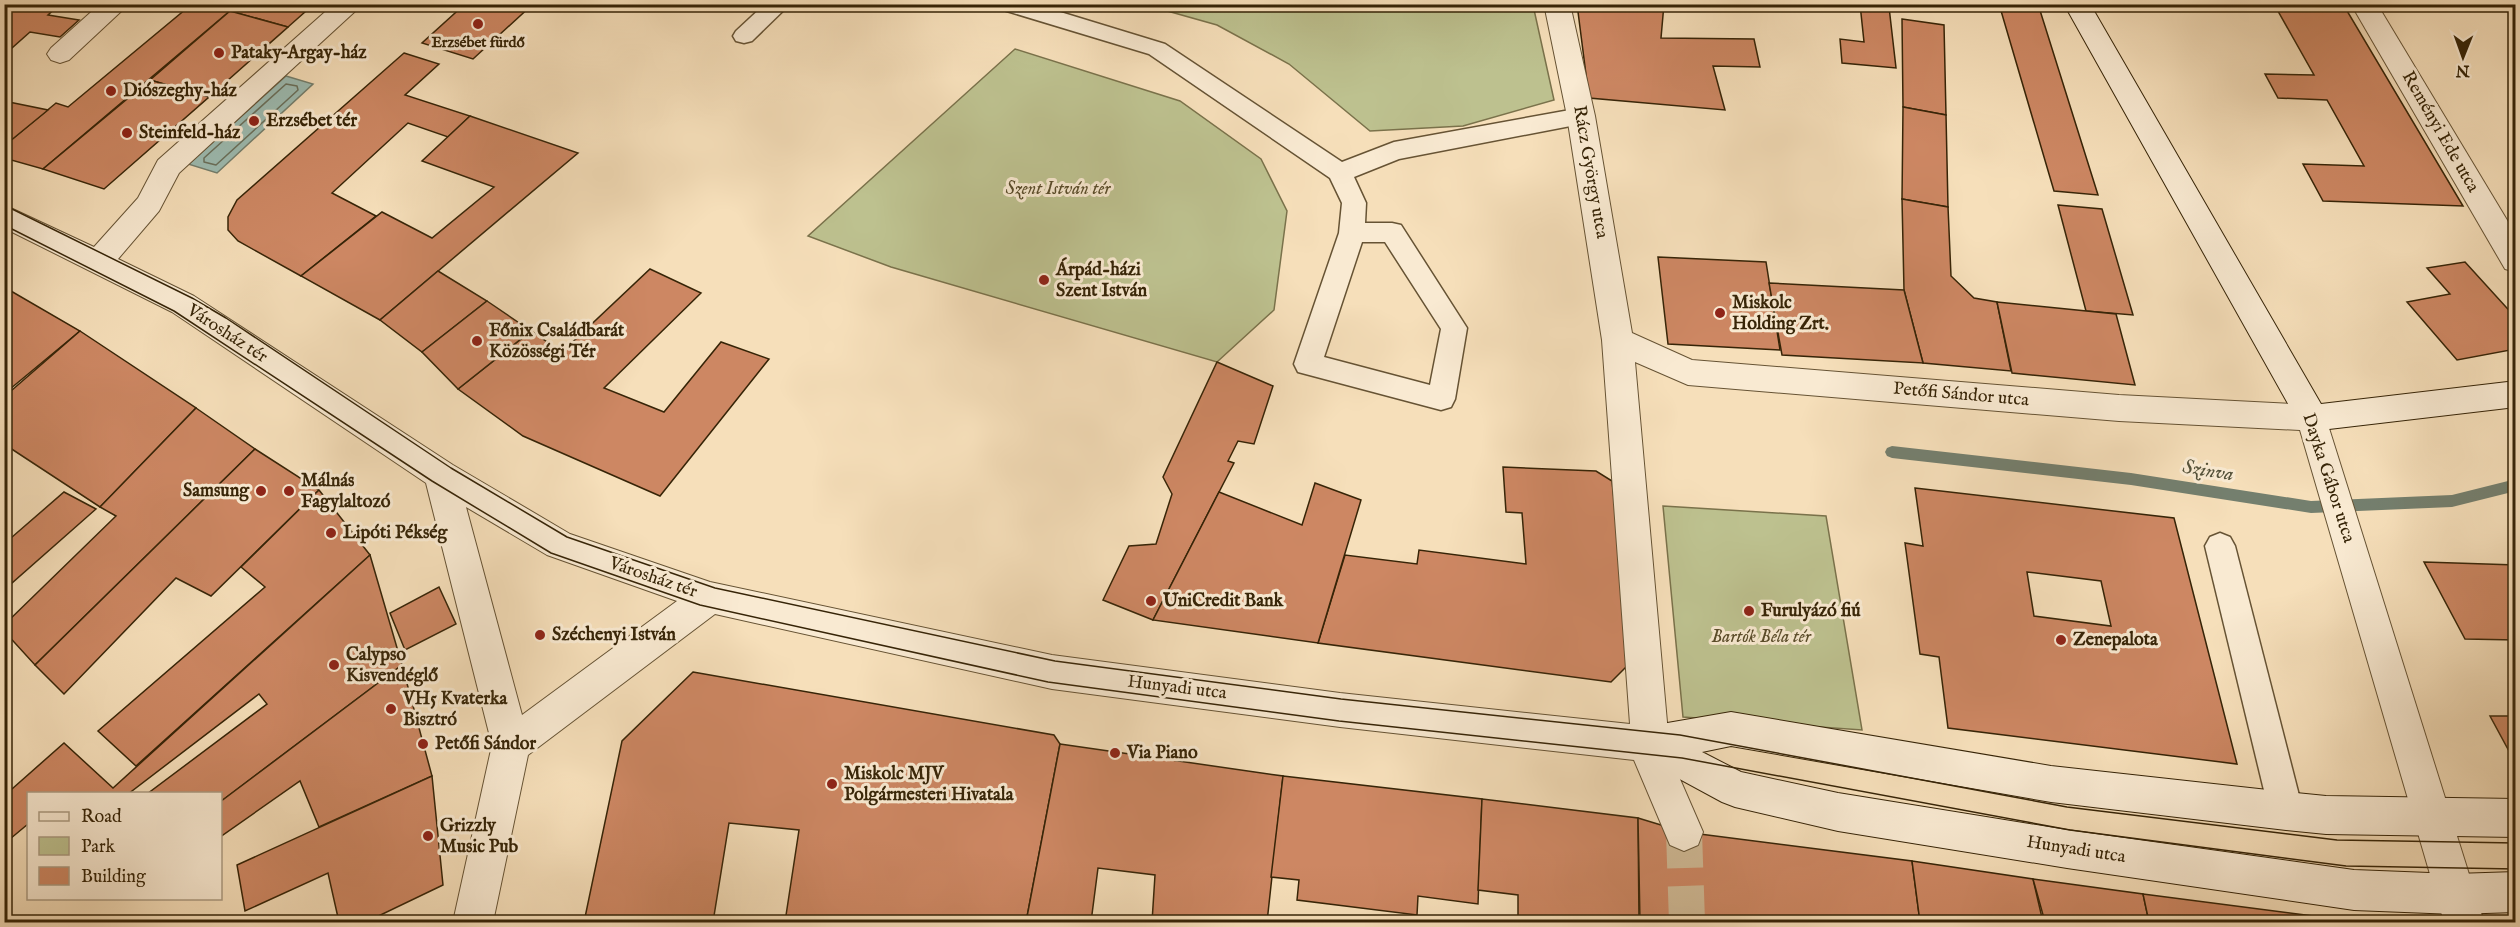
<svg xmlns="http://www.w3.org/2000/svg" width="2520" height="927" viewBox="0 0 2520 927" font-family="'IM FELL English',serif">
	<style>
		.green { fill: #bdc18f; stroke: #7a724b; stroke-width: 1.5 }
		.water { fill: #9dbcb2; stroke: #747f6e; stroke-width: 1.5 }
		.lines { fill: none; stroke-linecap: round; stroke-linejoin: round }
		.shore { stroke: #6a705c; stroke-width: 1.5 }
		.stream { fill: #747f6e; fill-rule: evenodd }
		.building { fill: #cd8763; stroke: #362407; stroke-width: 1.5; fill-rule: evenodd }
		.street-tunnel { stroke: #d0ba96; stroke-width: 36; stroke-dasharray: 36 18; stroke-linecap: butt }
		.lane-casing { stroke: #665334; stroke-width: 3 }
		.street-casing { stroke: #665334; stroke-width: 2 }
		.secondary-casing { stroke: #362407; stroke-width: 2 }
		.lane { fill: #f9ead2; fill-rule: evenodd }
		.street { fill: #f9ead2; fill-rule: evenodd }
		.secondary { fill: #f9ead2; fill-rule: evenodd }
		.tram { stroke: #362407; stroke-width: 1.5 }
		.poi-dot { fill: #8f2418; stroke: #f9ead2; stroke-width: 2 }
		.labels { text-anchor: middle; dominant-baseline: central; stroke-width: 6; stroke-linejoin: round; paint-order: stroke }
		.far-poi-label { font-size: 15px; font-weight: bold; fill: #362407; stroke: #f9ead2 }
		.poi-label { font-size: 18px; font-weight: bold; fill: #362407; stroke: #f9ead2; text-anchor: start }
		.street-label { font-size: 18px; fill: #362407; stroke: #f9ead2 }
		.park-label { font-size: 18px; font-style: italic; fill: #584b29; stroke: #f9ead2 }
		.water-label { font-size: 20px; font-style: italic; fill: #55523a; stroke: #f9ead2 }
	</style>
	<rect width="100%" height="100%" fill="#f6dfba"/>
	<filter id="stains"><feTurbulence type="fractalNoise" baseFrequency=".00333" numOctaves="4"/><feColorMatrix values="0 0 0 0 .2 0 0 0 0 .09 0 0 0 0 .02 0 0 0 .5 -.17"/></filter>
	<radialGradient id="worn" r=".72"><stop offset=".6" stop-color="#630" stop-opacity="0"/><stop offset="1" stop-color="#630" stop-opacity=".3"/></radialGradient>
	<g class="green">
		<path d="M1146,5H1533L1554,100L1463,126L1370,131L1289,64L1217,25Z"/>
		<path d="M1015,49L1180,101L1261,159L1287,211L1274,310L1217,362L891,267L808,236Z"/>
		<path d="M1663,506L1826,516L1862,730L1683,717Z"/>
	</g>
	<path class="water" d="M286,76L313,84L217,173L188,164Z"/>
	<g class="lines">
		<path class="shore" d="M286,84L297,86L298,90L216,165L204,162V158Z"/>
		<path class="stream" d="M1892,446L2131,473L2311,501L2452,495L2516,479V491L2452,507L2311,513L2131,485L1892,458L1887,456L1885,452L1887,448Z"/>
	</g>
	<g class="building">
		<path d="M4,4H19L4,17Z"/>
		<path d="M19,4H60L48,15L79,20L60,37L30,32L4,55V17Z"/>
		<path d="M192,4H238L43,169L4,158V146L56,103L68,107Z"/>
		<path d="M238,4H314L288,27L230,11Z"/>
		<path d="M465,4H533L473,59L422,43Z"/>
		<path d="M1577,4H1664L1661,38L1754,39L1760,67L1713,66L1725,110L1589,98Z"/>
		<path d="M1860,4L1889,7L1896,68L1842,63L1840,39L1864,42Z"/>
		<path d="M1999,4H2038L2098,195L2054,191Z"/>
		<path d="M2274,4H2343L2463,206L2323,201L2303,164L2364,166L2327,100L2278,98L2265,74L2314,75Z"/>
		<path d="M230,11L288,27L209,97L150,80Z"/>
		<path d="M1902,19L1944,25L1946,115L1903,107Z"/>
		<path d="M404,53L439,64L405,95L470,116L448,137L408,123L332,193L376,216L301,276L238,241L228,230V217L237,200Z"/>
		<path d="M150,80L209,97L104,189L43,169Z"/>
		<path d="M4,101L48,110L4,146Z"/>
		<path d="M1903,107L1946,115L1948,207L1902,199Z"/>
		<path d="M470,116L578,153L380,320L301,276L382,212L432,238L494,187L422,161Z"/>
		<path d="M1902,199L1948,207L1951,276L1974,298L1997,302L2011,371L1923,363L1904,290Z"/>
		<path d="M2058,205L2102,209L2133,315L2086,311Z"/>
		<path d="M1658,257L1766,262L1780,350L1668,344Z"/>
		<path d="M2465,262L2516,318V349L2457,360L2407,302L2450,294L2427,268Z"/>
		<path d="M650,269L701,293L604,388L664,412L721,342L769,359L660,496L523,436L458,389L531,331L562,352Z"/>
		<path d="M438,271L487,301L422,352L380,320Z"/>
		<path d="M1769,283L1904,290L1923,363L1782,355Z"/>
		<path d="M4,287L80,331L4,394Z"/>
		<path d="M487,301L531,331L458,389L422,352Z"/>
		<path d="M1997,302L2116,314L2135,385L2012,373Z"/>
		<path d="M80,331L196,408L100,507L4,444V397Z"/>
		<path d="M1217,362L1273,386L1254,444L1238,441L1228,461L1234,463L1153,620L1103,600L1129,546L1156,544L1172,494L1163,477Z"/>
		<path d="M196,408L255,449L35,665L4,631V625L116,516L100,507Z"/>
		<path d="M255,449L319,490L211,596L176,578L64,694L35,665Z"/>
		<path d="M1503,467L1596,471L1612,481L1632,661L1611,682L1318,643L1345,555L1417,564L1419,550L1526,564L1522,513L1506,512Z"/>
		<path d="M1315,483L1361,500L1318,643L1153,620L1219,492L1302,525Z"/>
		<path d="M1915,488L2174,518L2237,764L1948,728L1939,657L1920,654L1905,543L1923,546ZM2027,572L2101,581L2111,626L2034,616Z"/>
		<path d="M319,490L370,555L136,766L98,731L265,587L241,567Z"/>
		<path d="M64,492L96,509L4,590V544Z"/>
		<path d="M370,555L402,665L220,802V794H147L267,704L259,694L128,794H28V824L4,844V796L64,743L113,788Z"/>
		<path d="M2424,562L2516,565V640L2465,639Z"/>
		<path d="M439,587L456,624L405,650L390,613Z"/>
		<path d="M402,665L432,776L319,827L300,781L220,837V802Z"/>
		<path d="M693,672L1054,735L1060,744L1026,922H785L799,830L729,823L713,922H584L622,741Z"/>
		<path d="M2490,716H2516V764Z"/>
		<path d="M1060,744L1283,776L1267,922H1152L1155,875L1098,868L1091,922H1026Z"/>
		<path d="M432,776L443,885L366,922H339L328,873L245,911L237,865Z"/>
		<path d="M1283,776L1482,799L1478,904L1418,896L1417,915L1297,900L1299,880L1271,877Z"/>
		<path d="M1482,799L1638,818L1639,922H1518V895L1478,890Z"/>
		<path d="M1638,818L1684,832L1912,861L1920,922H1640Z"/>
		<path d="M1912,861L2033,879L2043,922H1920Z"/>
		<path d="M2033,879L2143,894L2149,922H2045Z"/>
		<path d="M2143,894L2360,922H2149Z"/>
	</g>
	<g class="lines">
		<path class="street-tunnel" d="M1684,832L1687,922"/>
		<defs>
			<g id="lane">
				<path d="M765,4H790L752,41L744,43L736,41L733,36L736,31Z"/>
				<path d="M997,4H1034L1165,44L1342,162L1394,142L1581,108L1589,110L1593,116L1589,122L1581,124L1399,159L1354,177L1366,203L1365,223H1392L1401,225L1467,328L1455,399L1451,407L1441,410L1298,372L1294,364L1339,233L1342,203L1330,178L1149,54L1000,9ZM1362,242H1385L1441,329L1430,385L1324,357Z"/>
				<path d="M2220,533L2230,537L2235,546L2303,811L2298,822L2286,827L2274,822L2269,811L2205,546L2210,537Z"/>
			</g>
			<g id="street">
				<path d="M100,4H129L69,60L60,63L51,60L47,54L51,48Z"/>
				<path d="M334,4H363L179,173L159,211L118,259L194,296L453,465L570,534L710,582L1052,655L1340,693L1630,724L1602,340L1567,116L1544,4H1570L1595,116L1632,333L1692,360L2119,395L2312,405L2323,409L2484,922H2444L2300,430L2119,421L1688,385L1635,362L1670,756L1703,832L1698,845L1684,851L1670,845L1634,760L1340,727L1052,689L715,614L528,755L493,922H453L492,745L426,483L172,312L4,228V205L94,247L138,198L158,160ZM466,507L547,555L677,601L522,715Z"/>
				<path d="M2351,4H2377L2516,235V272L2505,269Z"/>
			</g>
			<g id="secondary">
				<path d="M2064,4H2090L2321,404L2516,381V407L2312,431L2301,427Z"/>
				<path d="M1731,712L2051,766L2286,792L2326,796L2516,799V837L2326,834L2286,830L2051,802L1731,746L1702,752L1741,772L1838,793L2067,830L2354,870L2455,874L2516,872V912L2455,914L2354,910L2067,868L1838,831L1735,807L1722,802L1637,756L1631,744L1637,732L1650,726Z"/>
			</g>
		</defs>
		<use href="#lane" class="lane-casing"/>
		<use href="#street" class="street-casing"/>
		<use href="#secondary" class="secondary-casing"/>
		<use href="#lane" class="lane"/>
		<use href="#street" class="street"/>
		<use href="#secondary" class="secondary"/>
		<g class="tram">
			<path d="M4,205L192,298L226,318L451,468L567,537L715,588L1055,661L1341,699L1680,735L2067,807L2337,840L2516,843"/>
			<path d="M4,225L174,311L432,481L551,553L700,605L1048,682L1339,721L1682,758L2070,830L2346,866L2516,869"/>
		</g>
	</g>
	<g class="poi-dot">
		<circle cx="478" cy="24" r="6"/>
		<circle cx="219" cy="53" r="6"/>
		<circle cx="111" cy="91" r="6"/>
		<circle cx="254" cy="121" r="6"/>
		<circle cx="127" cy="133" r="6"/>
		<circle cx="1044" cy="280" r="6"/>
		<circle cx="1720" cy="313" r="6"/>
		<circle cx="477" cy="341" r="6"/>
		<circle cx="261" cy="491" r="6"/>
		<circle cx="289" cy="491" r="6"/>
		<circle cx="331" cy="533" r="6"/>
		<circle cx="1151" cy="601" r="6"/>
		<circle cx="1749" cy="611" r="6"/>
		<circle cx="540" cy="635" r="6"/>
		<circle cx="2061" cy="640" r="6"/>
		<circle cx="334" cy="665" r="6"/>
		<circle cx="391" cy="709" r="6"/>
		<circle cx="423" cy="744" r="6"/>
		<circle cx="1115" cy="753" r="6"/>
		<circle cx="832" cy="784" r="6"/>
		<circle cx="428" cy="836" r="6"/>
	</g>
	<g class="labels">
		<g class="far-poi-label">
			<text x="478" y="42">Erzsébet fürdő</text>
		</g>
		<g class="poi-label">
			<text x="231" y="53">Pataky–Argay-ház</text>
			<text x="123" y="91">Diószeghy-ház</text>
			<text x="266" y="121">Erzsébet tér</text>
			<text x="139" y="133">Steinfeld-ház</text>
			<text x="1056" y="270">Árpád-házi<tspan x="1056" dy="21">Szent István</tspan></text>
			<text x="1732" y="303">Miskolc<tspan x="1732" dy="21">Holding Zrt.</tspan></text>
			<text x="489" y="331">Főnix Családbarát<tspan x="489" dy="21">Közösségi Tér</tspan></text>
			<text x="301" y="481">Málnás<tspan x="301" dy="21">Fagylaltozó</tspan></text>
			<text x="249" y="491" text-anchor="end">Samsung</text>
			<text x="343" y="533">Lipóti Pékség</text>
			<text x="1163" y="601">UniCredit Bank</text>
			<text x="1761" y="611">Furulyázó fiú</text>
			<text x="552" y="635">Széchenyi István</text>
			<text x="2073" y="640">Zenepalota</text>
			<text x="346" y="655">Calypso<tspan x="346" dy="21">Kisvendéglő</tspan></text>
			<text x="403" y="699">VH5 Kvaterka<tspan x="403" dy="21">Bisztró</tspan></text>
			<text x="435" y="744">Petőfi Sándor</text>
			<text x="1127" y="753">Via Piano</text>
			<text x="844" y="774">Miskolc MJV<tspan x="844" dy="21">Polgármesteri Hivatala</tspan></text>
			<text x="440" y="826">Grizzly<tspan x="440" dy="21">Music Pub</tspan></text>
		</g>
		<g class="street-label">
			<text transform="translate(2440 132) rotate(60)">Reményi Ede utca</text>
			<text transform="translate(1590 172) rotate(80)">Rácz György utca</text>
			<text transform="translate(227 334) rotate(33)">Városház tér</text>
			<text transform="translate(1961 395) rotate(5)">Petőfi Sándor utca</text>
			<text transform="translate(2328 478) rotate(72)">Dayka Gábor utca</text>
			<text transform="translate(653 578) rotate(19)">Városház tér</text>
			<text transform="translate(1177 688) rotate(7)">Hunyadi utca</text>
			<text transform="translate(2076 850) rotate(9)">Hunyadi utca</text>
		</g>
		<g class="park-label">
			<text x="1058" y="189">Szent István tér</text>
			<text x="1761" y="637">Bartók Béla tér</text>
		</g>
		<g class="water-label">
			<text transform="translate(2208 471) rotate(9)">Szinva</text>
		</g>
	</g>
	<rect width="2520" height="927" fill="none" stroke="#f6dfba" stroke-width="24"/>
	<rect x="6" y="6" width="2508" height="915" fill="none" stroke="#362407" stroke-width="3"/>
	<rect x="12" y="12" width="2496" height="903" fill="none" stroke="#362407" stroke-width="1.5"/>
	<rect x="27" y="792" width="195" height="108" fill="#f9ead2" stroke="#ab9b81" stroke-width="1.5"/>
	<rect x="39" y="812" width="30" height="9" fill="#f9ead2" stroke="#ab9b81" stroke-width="1.5"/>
	<text x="81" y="822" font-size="18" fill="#362407">Road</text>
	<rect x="39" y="837" width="30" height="18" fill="#bdc18f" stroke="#ab9b81" stroke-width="1.5"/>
	<text x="81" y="852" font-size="18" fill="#362407">Park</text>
	<rect x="39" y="867" width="30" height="18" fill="#cd8763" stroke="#ab9b81" stroke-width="1.5"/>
	<text x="81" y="882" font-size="18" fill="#362407">Building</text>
	<g transform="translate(2463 57) rotate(181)" stroke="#f9ead2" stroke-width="4.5" paint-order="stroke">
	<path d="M0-4.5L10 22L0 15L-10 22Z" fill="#362407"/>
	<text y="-9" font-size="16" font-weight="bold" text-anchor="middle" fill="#362407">N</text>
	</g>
	<rect width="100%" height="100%" filter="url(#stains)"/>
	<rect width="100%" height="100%" fill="url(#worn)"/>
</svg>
